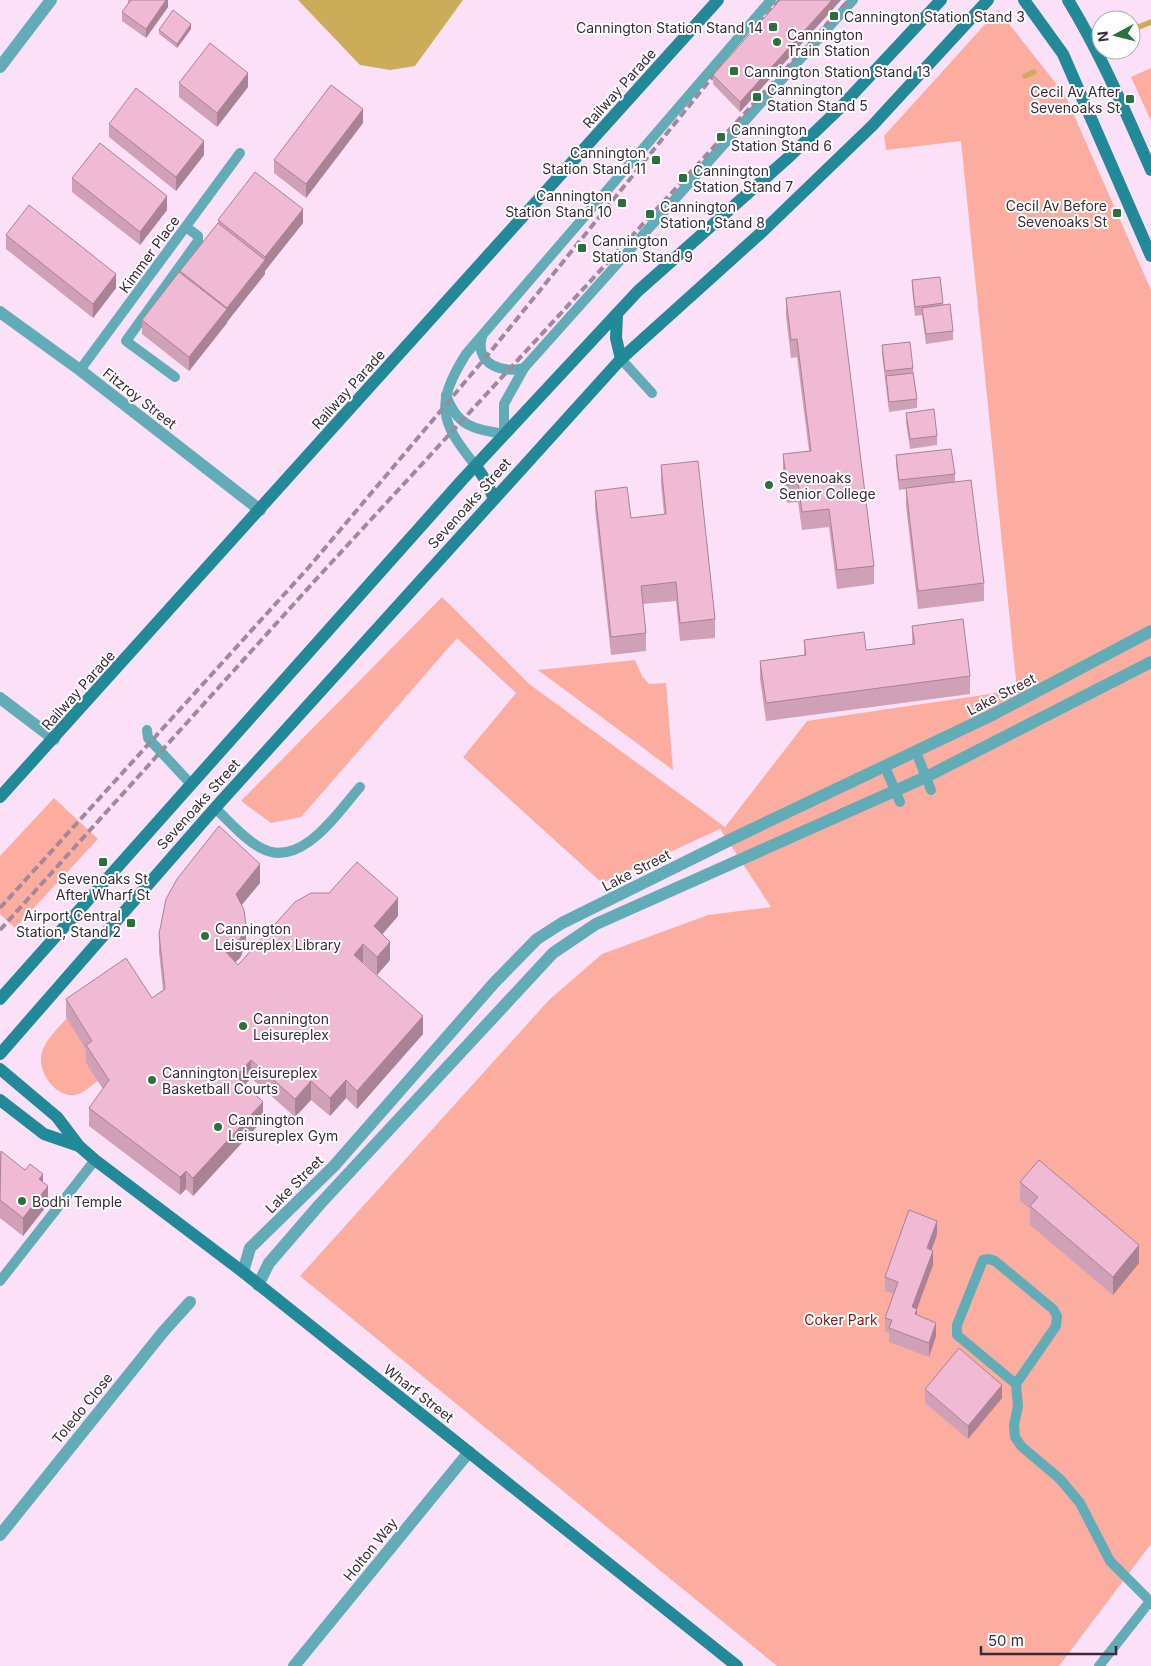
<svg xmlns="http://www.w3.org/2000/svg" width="1151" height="1666" viewBox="0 0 1151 1666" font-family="Inter,sans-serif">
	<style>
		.green { fill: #fdada0 }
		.water { fill: #cbac59 }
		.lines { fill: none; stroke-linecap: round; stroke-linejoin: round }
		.stream { stroke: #cbac59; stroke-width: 5.5 }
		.lane { stroke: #62acb8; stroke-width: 10 }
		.street { stroke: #62acb8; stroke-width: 12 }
		.secondary { stroke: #218998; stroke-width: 12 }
		.rail { stroke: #a0899d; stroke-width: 4; stroke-dasharray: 8 4; stroke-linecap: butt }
		.wall { fill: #cfa0b6 }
		.shaded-wall { fill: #a98294 }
		.building { fill: #f1bad4; stroke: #a98294 }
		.poi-dot { fill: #2a713d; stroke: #fff; stroke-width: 2 }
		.labels { text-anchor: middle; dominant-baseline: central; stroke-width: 4; stroke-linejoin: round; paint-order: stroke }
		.poi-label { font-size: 14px; fill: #3b2a39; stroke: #fff; text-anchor: start }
		.street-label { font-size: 14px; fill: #3b2a39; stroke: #fff }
		.park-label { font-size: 14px; fill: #7f1810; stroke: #fff }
	</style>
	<rect width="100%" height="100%" fill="#fbe0f8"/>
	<g class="green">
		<path d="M998,10L1065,95L1151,290V1544L1059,1666H777L300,1276L549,1000L602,954L708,915L771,907L720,829L602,883L463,757L516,693L457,638L301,817L271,823L241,801L442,597L529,684L725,827L807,721L1017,690L961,141L886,150L884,136Z"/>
		<path d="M1151,68V121L1131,77Z"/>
		<path d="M635,660L642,676L649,684L666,683L673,770L538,670Z"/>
		<path d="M54,798L98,839L15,928L0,914V856Z"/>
		<path d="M67,1018L92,1059L98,1081C91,1085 83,1094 75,1095C55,1098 36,1070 42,1052C46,1039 58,1028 67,1018Z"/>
	</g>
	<path class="water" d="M298,0H463L415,66L390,70L360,65Z"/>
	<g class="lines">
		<g class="stream">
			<path d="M1131,30L1151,22"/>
			<path d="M1025,76L1034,72"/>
		</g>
		<g class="lane">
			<path d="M482,337C474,364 503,374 524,368"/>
			<path d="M621,359L652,393"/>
			<path d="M80,370L240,153"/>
			<path d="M175,377L126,341L198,241V236L186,227"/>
			<path d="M446,395C457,427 474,429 504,434V404L524,368L853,0"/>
			<path d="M476,466C439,421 435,404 466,354L771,0"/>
			<path d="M147,730L148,738L190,783"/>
			<path d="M916,752L931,790"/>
			<path d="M885,767L900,802"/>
			<path d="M215,808C229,821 244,839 261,848C301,870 338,812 360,787"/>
			<path d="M0,1281L95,1160"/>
			<path d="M1016,1384L1056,1326L1057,1316L1053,1309L995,1261L989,1259L983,1260L957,1325V1335L1016,1384L1018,1406L1014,1425L1015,1437L1021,1446L1060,1479L1080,1503L1110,1561L1150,1601"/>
			<path d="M1099,1666L1151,1600"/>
		</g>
		<g class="street">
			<path d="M0,67L51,0"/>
			<path d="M0,312L80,370L260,510"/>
			<path d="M0,698L54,739"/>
			<path d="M243,1272L250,1248L334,1166L494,983L537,939L562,923L742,834L994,714L1151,631"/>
			<path d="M258,1285L269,1263L320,1204L553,953L596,924L926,777L1151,662"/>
			<path d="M0,1535L163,1332L190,1302"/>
			<path d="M294,1666L469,1452"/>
		</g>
		<g class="secondary">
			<path d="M1024,0L1063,54L1151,256"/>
			<path d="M1068,0C1101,54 1126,113 1151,170"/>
			<path d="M617,314L616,338L621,359"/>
			<path d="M476,466L486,481L494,499"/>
			<path d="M0,797L718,0"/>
			<path d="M0,999L463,479L638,291L790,156L840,108L941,0"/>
			<path d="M0,1054L215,808L621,359L763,231L872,126L988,0"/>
			<path d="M0,1069L57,1117L79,1146L95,1160L243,1272L737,1666"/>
			<path d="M0,1100L44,1134L79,1146"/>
		</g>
		<g class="rail">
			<path d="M759,24L780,0"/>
			<path d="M0,908L309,567L491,351L722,65"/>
			<path d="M0,930L320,575L849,0"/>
		</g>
	</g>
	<g class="wall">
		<path d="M128,0H168V7L146,38L122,21V12L128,3Z"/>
		<path d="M780,0H841L740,112L713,84V75Z"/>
		<path d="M191,29L177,48L159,34V30Z"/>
		<path d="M179,83L248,87L217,127L179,97Z"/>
		<path d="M363,123L306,198L274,173V160Z"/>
		<path d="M109,124L204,155L176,191L109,137Z"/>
		<path d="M72,178L167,210L140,245L72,192Z"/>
		<path d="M218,220L303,223L265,270V274L227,322V321V323L189,371L142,334V320L218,223Z"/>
		<path d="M6,235L116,288L93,318L6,249Z"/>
		<path d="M940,277L943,305L953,331V340L926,344L922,315L915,316L912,289V280Z"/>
		<path d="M786,298L874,566V584L837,589L829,527L802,530L798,502L787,503L783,473V454L809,451L797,357L791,358L786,316Z"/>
		<path d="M882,345L913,368L917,399V408L889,412L882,354Z"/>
		<path d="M906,413L937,436V445L910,449L906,422Z"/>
		<path d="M896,455L955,474V482L984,583V601L918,609L906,506V489L899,490L896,464Z"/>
		<path d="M661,465L715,619V638L680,641L676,601L643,604L646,633V651L611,655L595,509V491L631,518L664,514L661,484Z"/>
		<path d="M912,626L970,676V694L766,721L760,679V661L804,655V640L866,650L912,644Z"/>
		<path d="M260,883L241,905L246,944L240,958L235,962L238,965L398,916L382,934L390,960L377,975L363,962V963L423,1034L357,1109L346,1098L330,1116L311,1100L295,1117L251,1078L245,1085L263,1120L193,1196L186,1189L180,1195L89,1126V1108L103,1089L86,1063V1050L66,1017V999L152,998L163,990L159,952V934Z"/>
		<path d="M0,1152L25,1170L43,1182L48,1204L23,1236L0,1218Z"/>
		<path d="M1020,1182L1139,1263L1113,1295L1030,1225V1209L1020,1201Z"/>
		<path d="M937,1235L931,1250L933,1265L917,1309V1315L936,1336L929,1357L889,1342V1333L885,1331V1318L894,1294L885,1291V1277Z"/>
		<path d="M925,1389L1002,1398L968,1439L925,1403Z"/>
	</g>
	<g class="shaded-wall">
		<path d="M166,0H168V7L146,38V29Z"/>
		<path d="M832,0H841L740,112V102Z"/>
		<path d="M191,24V29L177,48V44Z"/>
		<path d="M248,73V87L217,127V113Z"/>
		<path d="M363,109V123L306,198V184Z"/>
		<path d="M204,141V155L176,191V177Z"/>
		<path d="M167,196V210L140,245V232Z"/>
		<path d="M303,209V223L265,271V257Z"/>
		<path d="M265,260V274L227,322V308Z"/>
		<path d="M116,274V288L93,318V304Z"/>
		<path d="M227,309V323L189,371V357Z"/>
		<path d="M260,864V883L236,912V894Z"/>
		<path d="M398,898V916L374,944V926Z"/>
		<path d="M246,926V944L240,958L226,970V952Z"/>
		<path d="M390,942V960L377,975V957Z"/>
		<path d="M363,944V962L354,973V955Z"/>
		<path d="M423,1016V1034L357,1109V1091Z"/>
		<path d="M251,1060V1078L236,1094V1076Z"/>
		<path d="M346,1080V1098L330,1116V1098Z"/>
		<path d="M311,1081V1100L295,1117V1099Z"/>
		<path d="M263,1102V1120L193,1196V1178Z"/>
		<path d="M186,1171V1189L180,1195V1177Z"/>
		<path d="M43,1174V1192L48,1186V1204L23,1236V1218L39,1179Z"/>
		<path d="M937,1221V1235L927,1262V1248Z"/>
		<path d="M1139,1245V1263L1113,1295V1277Z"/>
		<path d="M933,1251V1265L917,1309V1322L912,1307Z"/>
		<path d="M936,1323V1336L929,1357V1343Z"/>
		<path d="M1002,1385V1398L968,1439V1426Z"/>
	</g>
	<g class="building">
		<path d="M131,0H166L146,29L122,12Z"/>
		<path d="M780,0H832L740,102L713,75Z"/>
		<path d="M173,10L191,24L177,44L159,30Z"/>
		<path d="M210,43L248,73L217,113L179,83Z"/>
		<path d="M331,85L363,109L306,184L274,160Z"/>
		<path d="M136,88L204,141L176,177L109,124Z"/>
		<path d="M100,143L167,196L140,232L72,178Z"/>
		<path d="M255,172L303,209L265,257L218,220Z"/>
		<path d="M29,205L116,274L93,304L6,235Z"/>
		<path d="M218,223L265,260L227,308L180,271Z"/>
		<path d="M179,272L227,309L189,357L142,320Z"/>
		<path d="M940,277L943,303L915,307L912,280Z"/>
		<path d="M840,291L874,566L837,570L829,509L802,512L798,484L787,485L783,454L811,451L797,339L791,340L786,298Z"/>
		<path d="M950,304L953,331L926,334L922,308Z"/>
		<path d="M910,342L913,368L885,371L882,345Z"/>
		<path d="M913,373L917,399L889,402L886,376Z"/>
		<path d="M934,409L937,436L910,439L906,413Z"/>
		<path d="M951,449L955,474L899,480L896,455Z"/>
		<path d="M698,461L715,619L680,623L676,582L641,586L646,633L611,637L595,491L627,487L631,518L666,514L661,465Z"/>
		<path d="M971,480L984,583L918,591L906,488Z"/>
		<path d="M963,619L970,676L766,703L760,661L806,655L804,640L864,632L866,650L915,644L912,626Z"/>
		<path d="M219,826L260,864L236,894L244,910L246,926L240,939L226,952L238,965L295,902L311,893H329L357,862L398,898L374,926L390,942L377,957L363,944L354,955L423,1016L357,1091L346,1080L330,1098L311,1081L295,1099L251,1060L236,1076L263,1102L193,1178L186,1171L180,1177L89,1108L109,1080L86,1045L92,1041L66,999L126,958L152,998L165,989L159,934L166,899L177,879Z"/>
		<path d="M1,1151L25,1170L30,1164L43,1174L39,1179L48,1186L23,1218L0,1200Z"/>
		<path d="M1039,1160L1139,1245L1113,1277L1030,1206L1038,1197L1020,1182Z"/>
		<path d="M909,1210L937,1221L927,1248L933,1251L912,1307L917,1309L915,1314L936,1323L929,1343L889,1328L892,1320L885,1318L898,1282L885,1277Z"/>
		<path d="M959,1348L1002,1385L968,1426L925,1389Z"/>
	</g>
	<g class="poi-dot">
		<rect x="829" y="11" width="10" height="10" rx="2.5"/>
		<rect x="768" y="22" width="10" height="10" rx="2.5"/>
		<circle cx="777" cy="42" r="5"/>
		<rect x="729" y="66" width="10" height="10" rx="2.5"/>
		<rect x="752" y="92" width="10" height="10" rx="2.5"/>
		<rect x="1125" y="94" width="10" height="10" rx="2.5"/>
		<rect x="716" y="132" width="10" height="10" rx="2.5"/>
		<rect x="651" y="155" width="10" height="10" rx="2.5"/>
		<rect x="678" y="173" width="10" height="10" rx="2.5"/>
		<rect x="617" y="198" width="10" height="10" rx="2.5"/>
		<rect x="1112" y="208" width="10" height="10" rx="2.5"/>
		<rect x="645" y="209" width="10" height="10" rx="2.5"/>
		<rect x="577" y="243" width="10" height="10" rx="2.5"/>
		<circle cx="769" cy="485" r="5"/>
		<rect x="98" y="857" width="10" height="10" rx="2.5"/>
		<rect x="126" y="918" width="10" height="10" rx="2.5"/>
		<circle cx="205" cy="936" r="5"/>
		<circle cx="243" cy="1026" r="5"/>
		<circle cx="152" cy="1080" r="5"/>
		<circle cx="218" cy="1127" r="5"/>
		<circle cx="22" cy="1201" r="5"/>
	</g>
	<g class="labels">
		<g class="poi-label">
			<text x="844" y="16">Cannington Station Stand 3</text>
			<text x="763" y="27" text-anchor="end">Cannington Station Stand 14</text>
			<text x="787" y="34">Cannington<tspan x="787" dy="16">Train Station</tspan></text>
			<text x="744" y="71">Cannington Station Stand 13</text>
			<text x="767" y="89">Cannington<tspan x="767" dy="16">Station Stand 5</tspan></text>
			<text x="1120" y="91" text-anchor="end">Cecil Av After<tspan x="1120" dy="16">Sevenoaks St</tspan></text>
			<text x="731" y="129">Cannington<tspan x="731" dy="16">Station Stand 6</tspan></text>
			<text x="646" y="152" text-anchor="end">Cannington<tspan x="646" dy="16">Station Stand 11</tspan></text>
			<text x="693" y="170">Cannington<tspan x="693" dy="16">Station Stand 7</tspan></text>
			<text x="612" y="195" text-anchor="end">Cannington<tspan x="612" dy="16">Station Stand 10</tspan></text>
			<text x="1107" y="205" text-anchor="end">Cecil Av Before<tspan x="1107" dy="16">Sevenoaks St</tspan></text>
			<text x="660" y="206">Cannington<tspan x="660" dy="16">Station, Stand 8</tspan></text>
			<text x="592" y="240">Cannington<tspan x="592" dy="16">Station Stand 9</tspan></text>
			<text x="779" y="477">Sevenoaks<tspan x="779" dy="16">Senior College</tspan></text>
			<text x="103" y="878" text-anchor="middle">Sevenoaks St<tspan x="103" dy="16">After Wharf St</tspan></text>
			<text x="121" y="915" text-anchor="end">Airport Central<tspan x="121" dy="16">Station, Stand 2</tspan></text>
			<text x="215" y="928">Cannington<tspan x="215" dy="16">Leisureplex Library</tspan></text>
			<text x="253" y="1018">Cannington<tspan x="253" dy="16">Leisureplex</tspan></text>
			<text x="162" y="1072">Cannington Leisureplex<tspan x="162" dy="16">Basketball Courts</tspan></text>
			<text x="228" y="1119">Cannington<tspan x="228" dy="16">Leisureplex Gym</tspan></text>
			<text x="32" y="1201">Bodhi Temple</text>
		</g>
		<g class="street-label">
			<text transform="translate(619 88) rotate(-48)">Railway Parade</text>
			<text transform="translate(149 254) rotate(-54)">Kimmer Place</text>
			<text transform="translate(348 389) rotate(-48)">Railway Parade</text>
			<text transform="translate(140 398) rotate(38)">Fitzroy Street</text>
			<text transform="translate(469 503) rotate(-48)">Sevenoaks Street</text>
			<text transform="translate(78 690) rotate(-48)">Railway Parade</text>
			<text transform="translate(1001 694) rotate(-27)">Lake Street</text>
			<text transform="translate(198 804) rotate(-48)">Sevenoaks Street</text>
			<text transform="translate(636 870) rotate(-27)">Lake Street</text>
			<text transform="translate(294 1184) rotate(-45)">Lake Street</text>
			<text transform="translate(419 1393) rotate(38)">Wharf Street</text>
			<text transform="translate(82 1408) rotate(-51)">Toledo Close</text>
			<text transform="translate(370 1549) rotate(-51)">Holton Way</text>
		</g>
		<g class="park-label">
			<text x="841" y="1319">Coker Park</text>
		</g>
	</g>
	<g transform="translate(1116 35) rotate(263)"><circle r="24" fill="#ffffff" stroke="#b1aab0"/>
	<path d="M0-4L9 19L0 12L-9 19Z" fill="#2a713d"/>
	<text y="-8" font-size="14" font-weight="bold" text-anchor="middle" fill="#3b2a39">N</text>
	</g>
	<path d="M981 1646v8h135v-8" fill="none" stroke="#3b2a39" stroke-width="2.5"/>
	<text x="988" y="1646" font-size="15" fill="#3b2a39" stroke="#ffffff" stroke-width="4" paint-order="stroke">50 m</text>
</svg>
